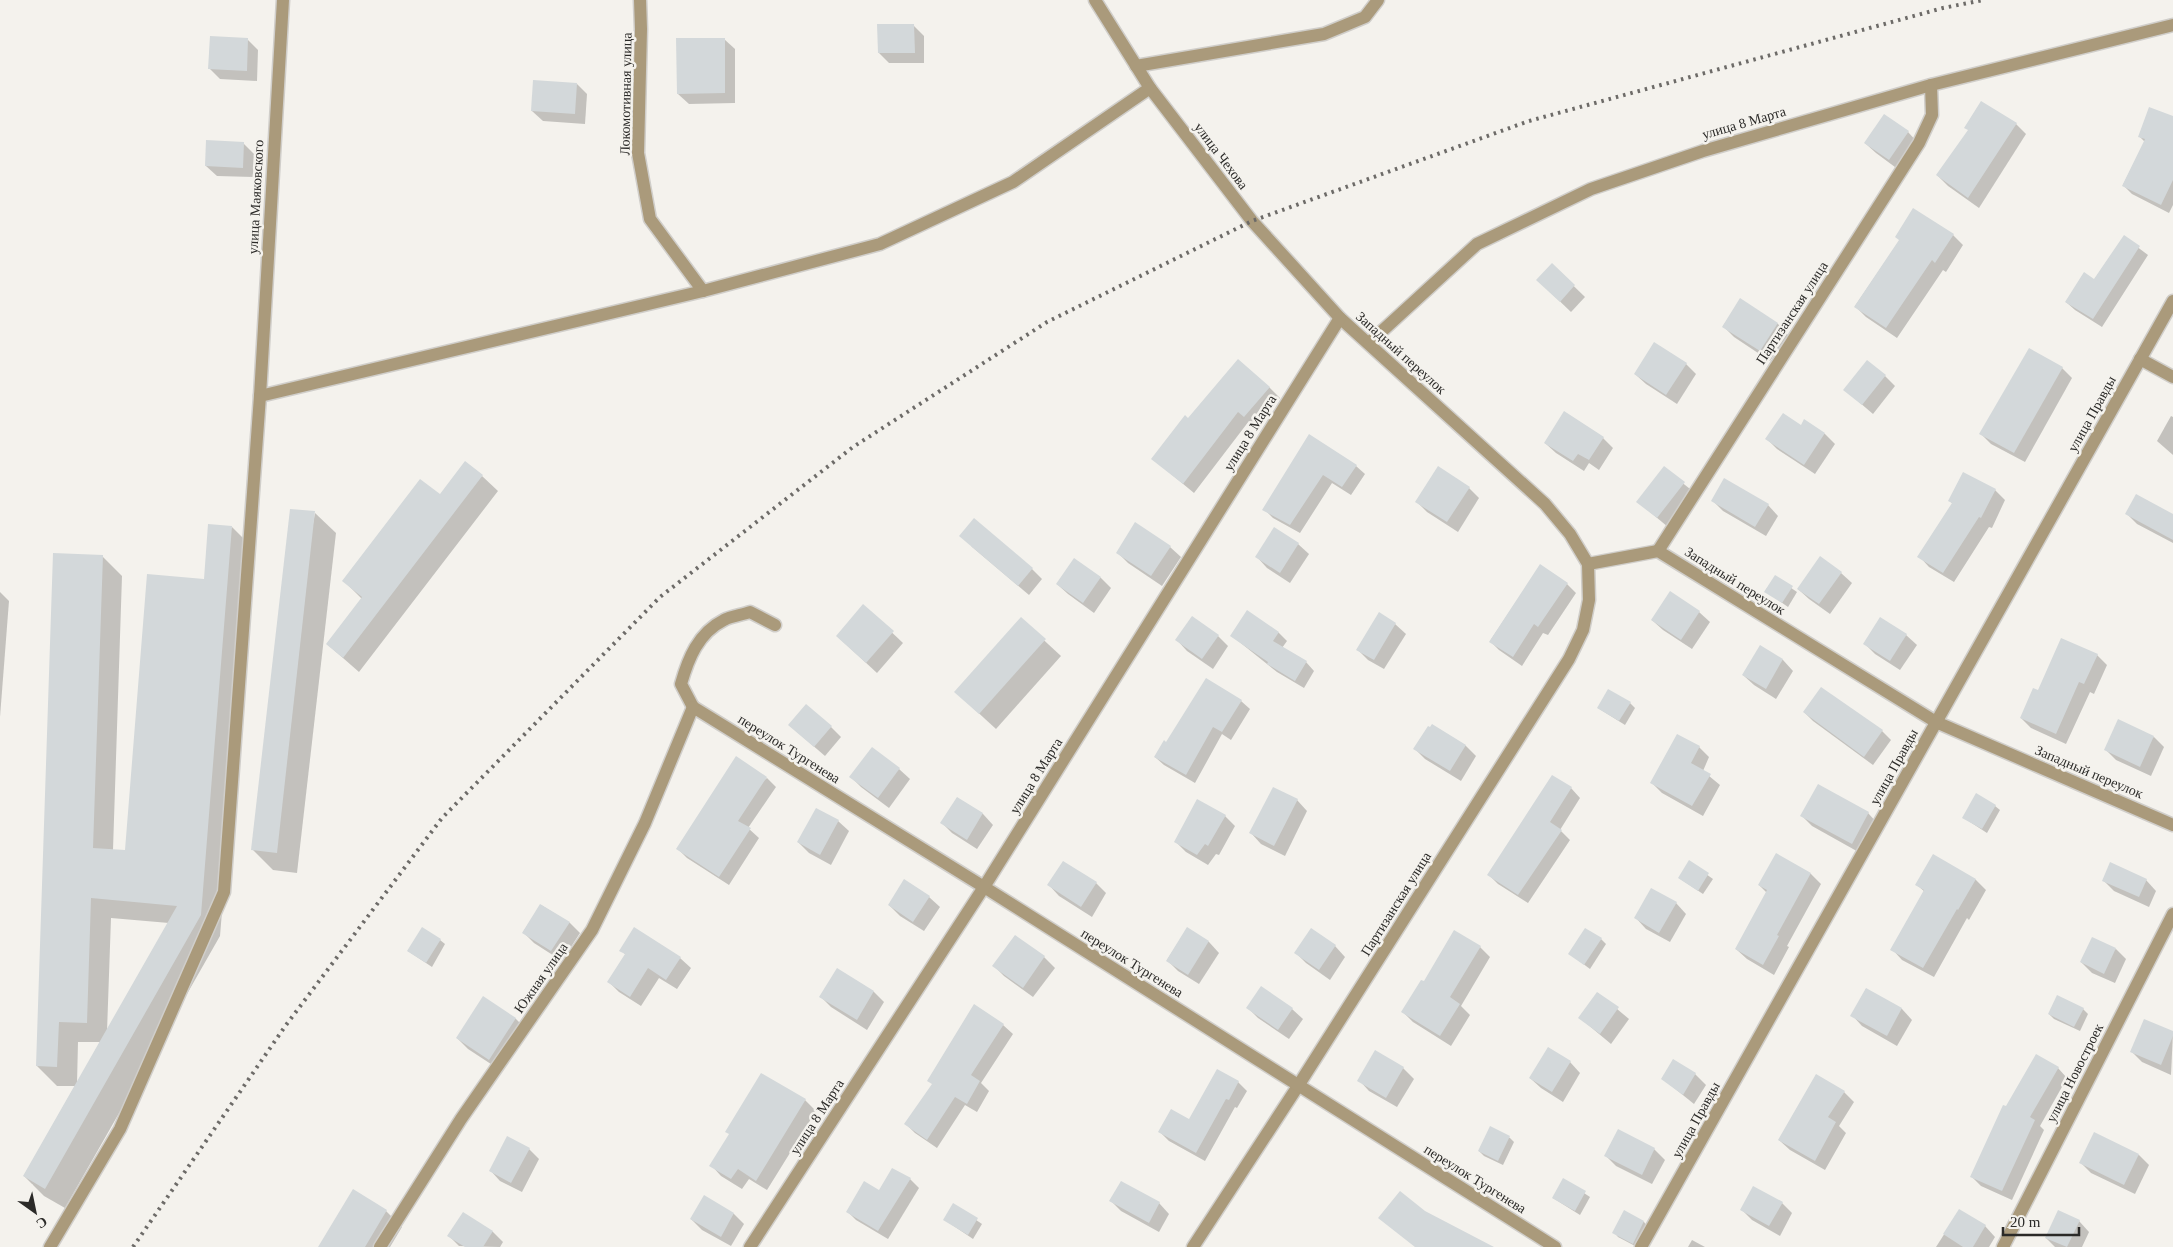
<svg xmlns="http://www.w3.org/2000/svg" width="2173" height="1247" viewBox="0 0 2173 1247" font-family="'Times New Roman',serif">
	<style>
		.shadow { fill: #0003; fill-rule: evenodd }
		.building { fill: #d3d8da }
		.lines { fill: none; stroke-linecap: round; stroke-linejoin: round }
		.minor-casing { stroke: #d0ceca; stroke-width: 15 }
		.minor { stroke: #aa9a7b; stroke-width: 12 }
		.rail { stroke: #6d6b68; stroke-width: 4; stroke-dasharray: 2.5 5; stroke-linecap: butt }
		.labels { text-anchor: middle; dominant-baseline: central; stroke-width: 5; stroke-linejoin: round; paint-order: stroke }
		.street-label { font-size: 14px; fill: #2b2a28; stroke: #f4f2ed }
	</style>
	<rect width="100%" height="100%" fill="#f4f2ed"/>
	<g class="shadow">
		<path d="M914,26L924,36V63H889L879,53Z"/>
		<path d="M724,39L735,49V103L689,104L678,94Z"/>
		<path d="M248,40L258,50L257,81L220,79L210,69Z"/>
		<path d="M577,84L587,94L585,124L543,121L532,111Z"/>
		<path d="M2173,117V205L2169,213L2132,194L2123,185L2145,142L2139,136Z"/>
		<path d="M2016,124L2026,134L1979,208L1948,186L1937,175Z"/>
		<path d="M1908,132L1918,143L1899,170L1876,153L1865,143Z"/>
		<path d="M243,143L254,154L253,177L217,176L206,166Z"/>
		<path d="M1953,235L1963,245L1946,272L1943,270L1897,338L1866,317L1855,306L1900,240Z"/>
		<path d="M2124,237L2148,255L2102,327L2075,310L2066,302L2094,280Z"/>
		<path d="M1552,265L1585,297L1571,312L1548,290Z"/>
		<path d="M1741,300L1778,324L1788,335L1770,361L1734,337L1723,326Z"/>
		<path d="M1686,364L1696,374L1677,404L1646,384L1635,374Z"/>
		<path d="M2062,368L2072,378L2025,462L1991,444L1981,434Z"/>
		<path d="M1885,376L1895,386L1873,414L1845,390Z"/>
		<path d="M1269,387L1280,398L1255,427L1249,421L1194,493L1153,459Z"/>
		<path d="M2171,416L2173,417V455L2157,441Z"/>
		<path d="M1801,426L1825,434L1835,444L1815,474L1777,449L1767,439Z"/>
		<path d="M1309,436L1356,466L1365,474L1351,495L1332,483L1300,533L1273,518L1264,509Z"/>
		<path d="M1603,438L1613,448L1599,470L1589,463L1584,471L1556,453L1545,443Z"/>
		<path d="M1664,468L1695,493L1668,527L1638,502Z"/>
		<path d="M482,476L498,491L359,672L327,644L362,599L344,581L440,496Z"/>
		<path d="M1469,488L1479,498L1458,532L1427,512L1417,502Z"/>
		<path d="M1995,490L2005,500L1992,528L1989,527L1954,582L1929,567L1919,556L1953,504L1950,501Z"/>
		<path d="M1712,500L1768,505L1778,516L1766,536L1723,511Z"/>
		<path d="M315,513L336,533L297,873L273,870L252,849Z"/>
		<path d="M2127,514L2173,516V543L2137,524Z"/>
		<path d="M232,527L252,547L220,936L65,1208L44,1196L24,1176L75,1086H57L37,1066L102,556L122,576L113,850L126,851L205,581ZM111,918L169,923L107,1032ZM78,1042H100L77,1084Z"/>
		<path d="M1298,544L1309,554L1290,583L1267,568L1257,557Z"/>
		<path d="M971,546L1032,569L1042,579L1029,595Z"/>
		<path d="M1170,547L1181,557L1162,586L1128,563L1117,552Z"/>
		<path d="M1075,560L1101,578L1111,588L1094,613L1068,594L1057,584Z"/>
		<path d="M1540,566L1567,584L1576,593L1548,635L1543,633L1522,666L1499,650L1490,641Z"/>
		<path d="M1841,573L1852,583L1830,614L1809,599L1798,589Z"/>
		<path d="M1775,577L1797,592L1788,607L1765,591Z"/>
		<path d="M0,592L9,601L0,717Z"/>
		<path d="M864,606L903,643L877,673L837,636Z"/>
		<path d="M1247,612L1279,633L1287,641L1282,648L1306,662L1314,671L1304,688L1277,672L1232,636Z"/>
		<path d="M1699,612L1710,622L1692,649L1663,630L1652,620Z"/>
		<path d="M1021,619L1061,656L996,729L972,707Z"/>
		<path d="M1395,624L1406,634L1384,669L1368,660L1358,650Z"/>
		<path d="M1906,635L1917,645L1900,670L1875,654L1865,644Z"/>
		<path d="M1218,636L1228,646L1213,669L1187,651L1177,640Z"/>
		<path d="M1760,647L1783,660L1793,671L1776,699L1754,685L1743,675Z"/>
		<path d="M2097,655L2107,665L2094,694L2090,692L2066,744L2031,728L2021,718L2038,691Z"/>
		<path d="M1241,701L1250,709L1231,740L1222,734L1195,783L1164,765L1155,757L1167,743Z"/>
		<path d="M1630,703L1635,708L1625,725L1598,708Z"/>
		<path d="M1804,712L1882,731L1891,740L1873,765L1813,721Z"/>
		<path d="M789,725L831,727L841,737L825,756Z"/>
		<path d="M1432,726L1466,746L1476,756L1461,781L1425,759L1415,749Z"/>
		<path d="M2154,737L2164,747L2151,776L2116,760L2106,750Z"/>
		<path d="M1699,747L1709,757L1703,771L1720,785L1703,816L1662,793L1652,783Z"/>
		<path d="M899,769L910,779L889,808L861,787L851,777Z"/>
		<path d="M767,778L776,787L748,828L759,838L729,885L687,858L678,849Z"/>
		<path d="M1571,788L1580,798L1560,830L1570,840L1528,903L1498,884L1489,875Z"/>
		<path d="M957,798L983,814L993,825L977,849L952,833L942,823Z"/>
		<path d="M1297,800L1307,811L1285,856L1261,844L1251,833Z"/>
		<path d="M1995,806L2000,810L1987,833L1964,818Z"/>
		<path d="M1868,813L1878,824L1862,854L1812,826L1802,816Z"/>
		<path d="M1225,816L1235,826L1219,855L1216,854L1208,865L1186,852L1175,841Z"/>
		<path d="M838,821L849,831L831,865L809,853L798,842Z"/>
		<path d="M1776,855L1811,874L1821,884L1787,946L1789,947L1774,975L1747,959L1736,949L1767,893L1759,885Z"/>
		<path d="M1934,856L1976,880L1986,890L1969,920L1967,918L1934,977L1902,960L1892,949L1925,892L1917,885Z"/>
		<path d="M1689,862L1713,879L1703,894L1679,878Z"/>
		<path d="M2103,880H2146L2156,891L2149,907L2114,891Z"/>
		<path d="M905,881L929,897L940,907L924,931L900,916L889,905Z"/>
		<path d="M1096,883L1106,893L1092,917L1059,896L1049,885Z"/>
		<path d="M1676,903L1686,914L1670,942L1646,929L1636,918Z"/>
		<path d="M541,905L570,923L580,933L562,961L534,943L523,932Z"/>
		<path d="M1187,929L1209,942L1219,953L1199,984L1178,971L1167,960Z"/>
		<path d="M1015,936L1044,957L1055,968L1033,997L1004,976L994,966Z"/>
		<path d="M1601,939L1606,944L1590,969L1570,954Z"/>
		<path d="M440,940L445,944L432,967L408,951Z"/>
		<path d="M1335,946L1345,957L1330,980L1306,963L1296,953Z"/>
		<path d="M1480,947L1490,957L1461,1006L1470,1015L1451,1046L1413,1022L1403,1012L1424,983Z"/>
		<path d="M2116,949L2126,959L2115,983L2092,973L2081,962Z"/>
		<path d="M621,950L680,958L691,968L677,989L659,978L641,1006L619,992L609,982L626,955Z"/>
		<path d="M838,970L874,992L884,1002L867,1030L831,1007L821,997Z"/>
		<path d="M1866,989L1902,1009L1912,1020L1897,1046L1862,1026L1852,1015Z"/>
		<path d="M1598,993L1629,1019L1611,1044L1580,1018Z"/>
		<path d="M484,998L516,1019L526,1029L500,1070L468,1049L457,1038Z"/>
		<path d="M975,1006L1003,1025L1013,1034L981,1083L989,1091L977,1112L965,1105L937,1148L915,1133L906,1124L933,1085Z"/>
		<path d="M1248,1008L1292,1009L1303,1019L1289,1039L1258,1018Z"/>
		<path d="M2083,1009L2088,1014L2080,1031L2054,1019L2049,1014Z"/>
		<path d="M2173,1032L2171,1075L2142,1062L2132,1052Z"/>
		<path d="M2036,1056L2058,1068L2067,1078L2040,1126L2044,1130L2012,1200L1981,1186L1971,1176L2007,1108Z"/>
		<path d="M1674,1061L1695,1074L1706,1085L1694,1104L1663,1079Z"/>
		<path d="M1570,1062L1580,1073L1563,1102L1541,1088L1530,1078Z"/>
		<path d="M1403,1068L1414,1079L1397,1107L1369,1091L1359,1080Z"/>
		<path d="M1217,1071L1238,1082L1247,1091L1237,1108L1235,1107L1205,1161L1169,1141L1160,1132L1190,1121Z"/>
		<path d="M761,1074L805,1100L816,1111L767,1190L749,1179L742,1189L721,1176L711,1165L730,1135Z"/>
		<path d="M1844,1092L1854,1102L1839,1126L1846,1133L1825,1170L1790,1150L1779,1140Z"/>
		<path d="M1491,1128L1510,1138L1514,1142L1503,1165L1484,1156L1479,1151Z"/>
		<path d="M529,1149L539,1159L522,1192L500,1181L490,1170Z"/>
		<path d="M1654,1149L1665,1160L1652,1184L1616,1166L1606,1156Z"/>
		<path d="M2139,1155L2149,1165L2135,1194L2091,1173L2081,1163Z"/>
		<path d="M910,1179L919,1188L888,1239L856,1220L847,1211Z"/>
		<path d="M1564,1180L1590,1197L1580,1215L1553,1198Z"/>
		<path d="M353,1191L386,1211L402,1227L390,1247H319Z"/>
		<path d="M704,1197L734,1214L744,1224L731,1246L702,1230L691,1219Z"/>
		<path d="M1111,1201L1159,1203L1169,1214L1159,1232L1121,1211Z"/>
		<path d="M1782,1203L1792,1213L1780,1236L1752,1220L1742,1210Z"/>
		<path d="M954,1205L982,1224L973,1239L945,1220Z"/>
		<path d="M1959,1211L1985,1226L1995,1237L1989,1247H1936Z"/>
		<path d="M1624,1212L1644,1222L1648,1227L1637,1247L1618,1237L1614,1232Z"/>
		<path d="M463,1214L493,1232L503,1242L500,1247L459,1246L449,1236Z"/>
		<path d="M2079,1221L2089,1232L2082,1247H2055L2046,1238Z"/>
		<path d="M1692,1240L1705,1247H1688Z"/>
	</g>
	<g class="building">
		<path d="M877,24H914L915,53H878Z"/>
		<path d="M210,36L248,38L247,71L208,69Z"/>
		<path d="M676,38H725V93L677,94Z"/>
		<path d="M533,80L577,83L575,114L531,111Z"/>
		<path d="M1981,101L2017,123L1968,198L1936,175L1968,130L1964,128Z"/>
		<path d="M2149,107L2173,116V180L2161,205L2122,186L2145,139L2138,137Z"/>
		<path d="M1884,114L1909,131L1889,160L1864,143Z"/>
		<path d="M206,140L244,142L243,168L205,166Z"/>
		<path d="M1913,208L1954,234L1935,263L1932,260L1886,328L1854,307L1899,240L1895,237Z"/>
		<path d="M2124,235L2140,246L2093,319L2065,302L2084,272L2094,279Z"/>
		<path d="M1552,263L1575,285L1560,302L1536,280Z"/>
		<path d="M1740,298L1778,323L1760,351L1722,327Z"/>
		<path d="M1654,342L1687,363L1666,395L1634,374Z"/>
		<path d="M2029,348L2063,367L2014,453L1979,434Z"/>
		<path d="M1238,359L1270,387L1244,417L1238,412L1183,484L1151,459L1185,415L1188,418Z"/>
		<path d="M1867,360L1886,375L1862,405L1843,390Z"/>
		<path d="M1564,411L1604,437L1589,460L1578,454L1573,461L1544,443Z"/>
		<path d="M1783,413L1801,425L1804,419L1825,433L1804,465L1765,439Z"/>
		<path d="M1309,434L1357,465L1342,487L1323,475L1290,525L1262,510Z"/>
		<path d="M465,461L483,475L343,658L326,644L362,597L342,581L420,479L440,494Z"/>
		<path d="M1438,466L1470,487L1447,522L1415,502Z"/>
		<path d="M1664,466L1685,482L1657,518L1636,502Z"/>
		<path d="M1963,472L1996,489L1981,518L1979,517L1943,573L1917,557L1952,503L1948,501Z"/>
		<path d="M1724,478L1769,504L1755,527L1711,501Z"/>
		<path d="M2136,494L2173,514V540L2125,514Z"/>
		<path d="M290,509L315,511L277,853L251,850Z"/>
		<path d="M974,518L1033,568L1018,586L959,536Z"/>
		<path d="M1135,522L1171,546L1151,576L1116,553Z"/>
		<path d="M208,524L232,526L201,915L45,1189L23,1176L177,906L91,898L87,1023L59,1022L57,1067L36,1066L53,553L103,555L93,848L125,850L147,574L204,579Z"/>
		<path d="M1274,527L1299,543L1280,573L1255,557Z"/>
		<path d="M1820,556L1842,572L1819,604L1797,589Z"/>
		<path d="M1074,558L1101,577L1083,603L1056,584Z"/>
		<path d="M1540,564L1568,583L1538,627L1534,624L1513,657L1489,642Z"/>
		<path d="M1775,575L1793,586L1782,603L1764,592Z"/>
		<path d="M1670,591L1700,611L1681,640L1651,620Z"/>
		<path d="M863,604L894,631L866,663L836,636Z"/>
		<path d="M1247,610L1279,632L1273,641L1307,661L1295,681L1267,664L1268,662L1230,636Z"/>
		<path d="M1379,612L1396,623L1374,660L1356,650Z"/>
		<path d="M1192,616L1219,635L1202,659L1175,640Z"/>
		<path d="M1021,617L1046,639L979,714L954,692Z"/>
		<path d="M1880,617L1907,634L1890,661L1863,644Z"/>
		<path d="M2061,638L2098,654L2084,684L2079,682L2056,734L2020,718L2033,688L2038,690Z"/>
		<path d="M1760,645L1783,659L1766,689L1742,675Z"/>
		<path d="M1206,678L1242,700L1222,732L1213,727L1186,775L1154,757L1164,740L1166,742Z"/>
		<path d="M1821,687L1883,730L1864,757L1803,712Z"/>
		<path d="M1608,689L1631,702L1619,721L1597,708Z"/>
		<path d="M806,704L832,726L814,747L788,725Z"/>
		<path d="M2118,719L2154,736L2140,767L2104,750Z"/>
		<path d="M1432,724L1466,745L1450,771L1413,749L1428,726L1430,727Z"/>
		<path d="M1677,734L1700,746L1691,763L1711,774L1692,806L1650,783Z"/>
		<path d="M872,747L900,768L878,798L849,777Z"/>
		<path d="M736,756L767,777L738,821L751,828L719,877L676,849Z"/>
		<path d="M1552,775L1572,787L1550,822L1562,830L1518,895L1487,875Z"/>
		<path d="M1818,784L1869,812L1852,844L1800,816Z"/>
		<path d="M1273,787L1298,799L1274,846L1249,833Z"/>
		<path d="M1976,793L1996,805L1982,829L1962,818Z"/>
		<path d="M957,797L983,813L967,840L940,823Z"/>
		<path d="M1197,799L1226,815L1208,846L1205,844L1197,855L1174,842Z"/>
		<path d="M816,808L839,820L820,855L797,842Z"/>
		<path d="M1776,853L1811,873L1777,935L1779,936L1763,965L1735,949L1767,890L1758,885Z"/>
		<path d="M1933,854L1976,879L1958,910L1957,909L1923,968L1890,950L1924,890L1915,885Z"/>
		<path d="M1689,860L1709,873L1698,891L1678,878Z"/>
		<path d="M1063,861L1097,882L1081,907L1047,885Z"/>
		<path d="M2110,862L2147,879L2139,897L2102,881Z"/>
		<path d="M904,879L930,896L913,922L888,905Z"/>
		<path d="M1651,888L1677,902L1659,933L1634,918Z"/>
		<path d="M540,904L570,922L551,951L522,933Z"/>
		<path d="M422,927L441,939L426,963L407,951Z"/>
		<path d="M634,927L681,957L666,980L648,968L630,997L607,982L625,954L619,951Z"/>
		<path d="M1187,927L1209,941L1188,975L1166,961Z"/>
		<path d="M1311,928L1336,945L1319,970L1294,953Z"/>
		<path d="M1585,928L1602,938L1584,965L1568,954Z"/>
		<path d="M1454,930L1481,946L1450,997L1460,1004L1440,1036L1401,1012L1421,980L1424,981Z"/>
		<path d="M1015,935L1045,956L1023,988L992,966Z"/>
		<path d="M2092,937L2116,948L2104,974L2080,962Z"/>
		<path d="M837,968L874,991L857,1020L819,997Z"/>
		<path d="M1261,986L1293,1008L1278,1030L1246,1008Z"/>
		<path d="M1866,988L1902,1008L1887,1036L1850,1016Z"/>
		<path d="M1597,992L1619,1007L1600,1034L1578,1018Z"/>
		<path d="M2057,995L2084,1008L2074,1027L2048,1014Z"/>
		<path d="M483,996L516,1018L489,1060L456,1038Z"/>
		<path d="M974,1004L1004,1024L971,1075L980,1081L967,1104L955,1097L927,1140L904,1124L932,1084L927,1081Z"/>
		<path d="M2144,1019L2173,1031V1036L2161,1065L2130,1052Z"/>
		<path d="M1548,1047L1571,1061L1552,1092L1529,1078Z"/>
		<path d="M1375,1050L1404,1067L1386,1098L1357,1081Z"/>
		<path d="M2036,1054L2059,1067L2030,1117L2035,1120L2002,1191L1970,1177L2003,1105L2006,1106Z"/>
		<path d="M1673,1059L1696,1073L1683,1095L1661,1079Z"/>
		<path d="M1217,1069L1239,1081L1229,1100L1226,1099L1196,1153L1158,1132L1171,1109L1189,1119Z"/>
		<path d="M761,1073L806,1099L756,1181L738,1169L731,1179L709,1166L729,1134L725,1132Z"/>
		<path d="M1816,1074L1845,1091L1828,1117L1836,1122L1815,1161L1778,1140Z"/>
		<path d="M1490,1126L1510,1136L1498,1161L1478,1151Z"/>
		<path d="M1618,1129L1655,1148L1642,1175L1604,1156Z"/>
		<path d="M2094,1132L2139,1154L2124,1185L2079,1163Z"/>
		<path d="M507,1136L530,1148L511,1183L489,1171Z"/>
		<path d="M892,1168L911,1178L878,1231L846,1212L864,1181L879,1190Z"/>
		<path d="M1563,1178L1586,1191L1575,1211L1552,1198Z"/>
		<path d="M1121,1181L1160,1202L1149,1223L1109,1201Z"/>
		<path d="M1753,1186L1783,1202L1769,1226L1740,1210Z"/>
		<path d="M353,1189L387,1210L365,1247H318Z"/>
		<path d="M1400,1191L1425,1211L1494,1247H1415L1378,1218Z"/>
		<path d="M704,1195L734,1213L721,1237L690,1219Z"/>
		<path d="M953,1203L978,1218L968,1235L943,1220Z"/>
		<path d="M1959,1209L1986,1225L1973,1247H1963L1943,1234Z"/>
		<path d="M1624,1210L1644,1221L1633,1244L1612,1233Z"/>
		<path d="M2058,1210L2080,1220L2067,1247L2045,1238Z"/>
		<path d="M463,1212L493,1231L483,1247H465L447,1236Z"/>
	</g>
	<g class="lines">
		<defs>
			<g id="minor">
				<path d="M640,0L641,29L638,153L650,219L703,291"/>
				<path d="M1095,0L1150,88L1252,221L1340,318L1545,504L1570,534L1588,564L1589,600L1583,630L1569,659L1298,1086L1193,1247"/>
				<path d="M1136,66L1324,34L1365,17L1378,0"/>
				<path d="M1369,343L1477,244L1591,189L1703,151L1931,85L2173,25"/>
				<path d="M2140,359L2173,377"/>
				<path d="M260,396L283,0"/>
				<path d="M1658,551L1919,143L1932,115L1931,85"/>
				<path d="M1588,564L1658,551L1936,722L2173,825"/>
				<path d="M693,707L984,887L1555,1247"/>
				<path d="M693,707L681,684C688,659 698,633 724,620C731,616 742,615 750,612L775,625"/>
				<path d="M50,1247L120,1129L224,892L260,396L703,291L880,244L1013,182L1150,88"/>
				<path d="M380,1247L461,1119L592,930L645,823L693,707"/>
				<path d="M750,1247L984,887L1340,318"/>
				<path d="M1641,1247L2173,301"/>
				<path d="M2003,1247L2173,914"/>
			</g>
		</defs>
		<use href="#minor" class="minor-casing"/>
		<use href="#minor" class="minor"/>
		<path class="rail" d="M133,1247L286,1025L442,818L660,597L853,447L1047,322L1252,221L1529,121L1943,8L1983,0"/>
	</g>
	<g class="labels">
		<g class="street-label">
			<text transform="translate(626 94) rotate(-89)">Локомотивная улица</text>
			<text transform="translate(1744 123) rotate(-16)">улица 8 Марта</text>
			<text transform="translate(1221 156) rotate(53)">улица Чехова</text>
			<text transform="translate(256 197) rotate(-87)">улица Маяковского</text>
			<text transform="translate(1792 313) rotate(-57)">Партизанская улица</text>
			<text transform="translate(1401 353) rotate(42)">Западный переулок</text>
			<text transform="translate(2092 414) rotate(-61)">улица Правды</text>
			<text transform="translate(1250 433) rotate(-58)">улица 8 Марта</text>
			<text transform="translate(1735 581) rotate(32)">Западный переулок</text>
			<text transform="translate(789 749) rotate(32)">переулок Тургенева</text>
			<text transform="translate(1894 767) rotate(-61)">улица Правды</text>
			<text transform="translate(2089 772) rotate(23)">Западный переулок</text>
			<text transform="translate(1036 776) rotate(-58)">улица 8 Марта</text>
			<text transform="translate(1396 904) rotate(-58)">Партизанская улица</text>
			<text transform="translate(1132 963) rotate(32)">переулок Тургенева</text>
			<text transform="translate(541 978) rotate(-55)">Южная улица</text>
			<text transform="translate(2075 1073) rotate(-63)">улица Новостроек</text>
			<text transform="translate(817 1117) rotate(-57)">улица 8 Марта</text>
			<text transform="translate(1696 1120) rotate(-61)">улица Правды</text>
			<text transform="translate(1475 1179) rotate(32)">переулок Тургенева</text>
		</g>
	</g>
	<g transform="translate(35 1212) rotate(147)" stroke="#f4f2ed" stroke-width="4" paint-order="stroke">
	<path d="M0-4L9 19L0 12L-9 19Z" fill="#2b2a28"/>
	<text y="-8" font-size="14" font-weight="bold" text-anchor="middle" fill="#2b2a28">С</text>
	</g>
	<path d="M2003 1227v8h76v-8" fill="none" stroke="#2b2a28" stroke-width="2.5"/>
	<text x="2010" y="1227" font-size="15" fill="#2b2a28" stroke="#f4f2ed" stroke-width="4" paint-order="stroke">20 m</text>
</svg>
